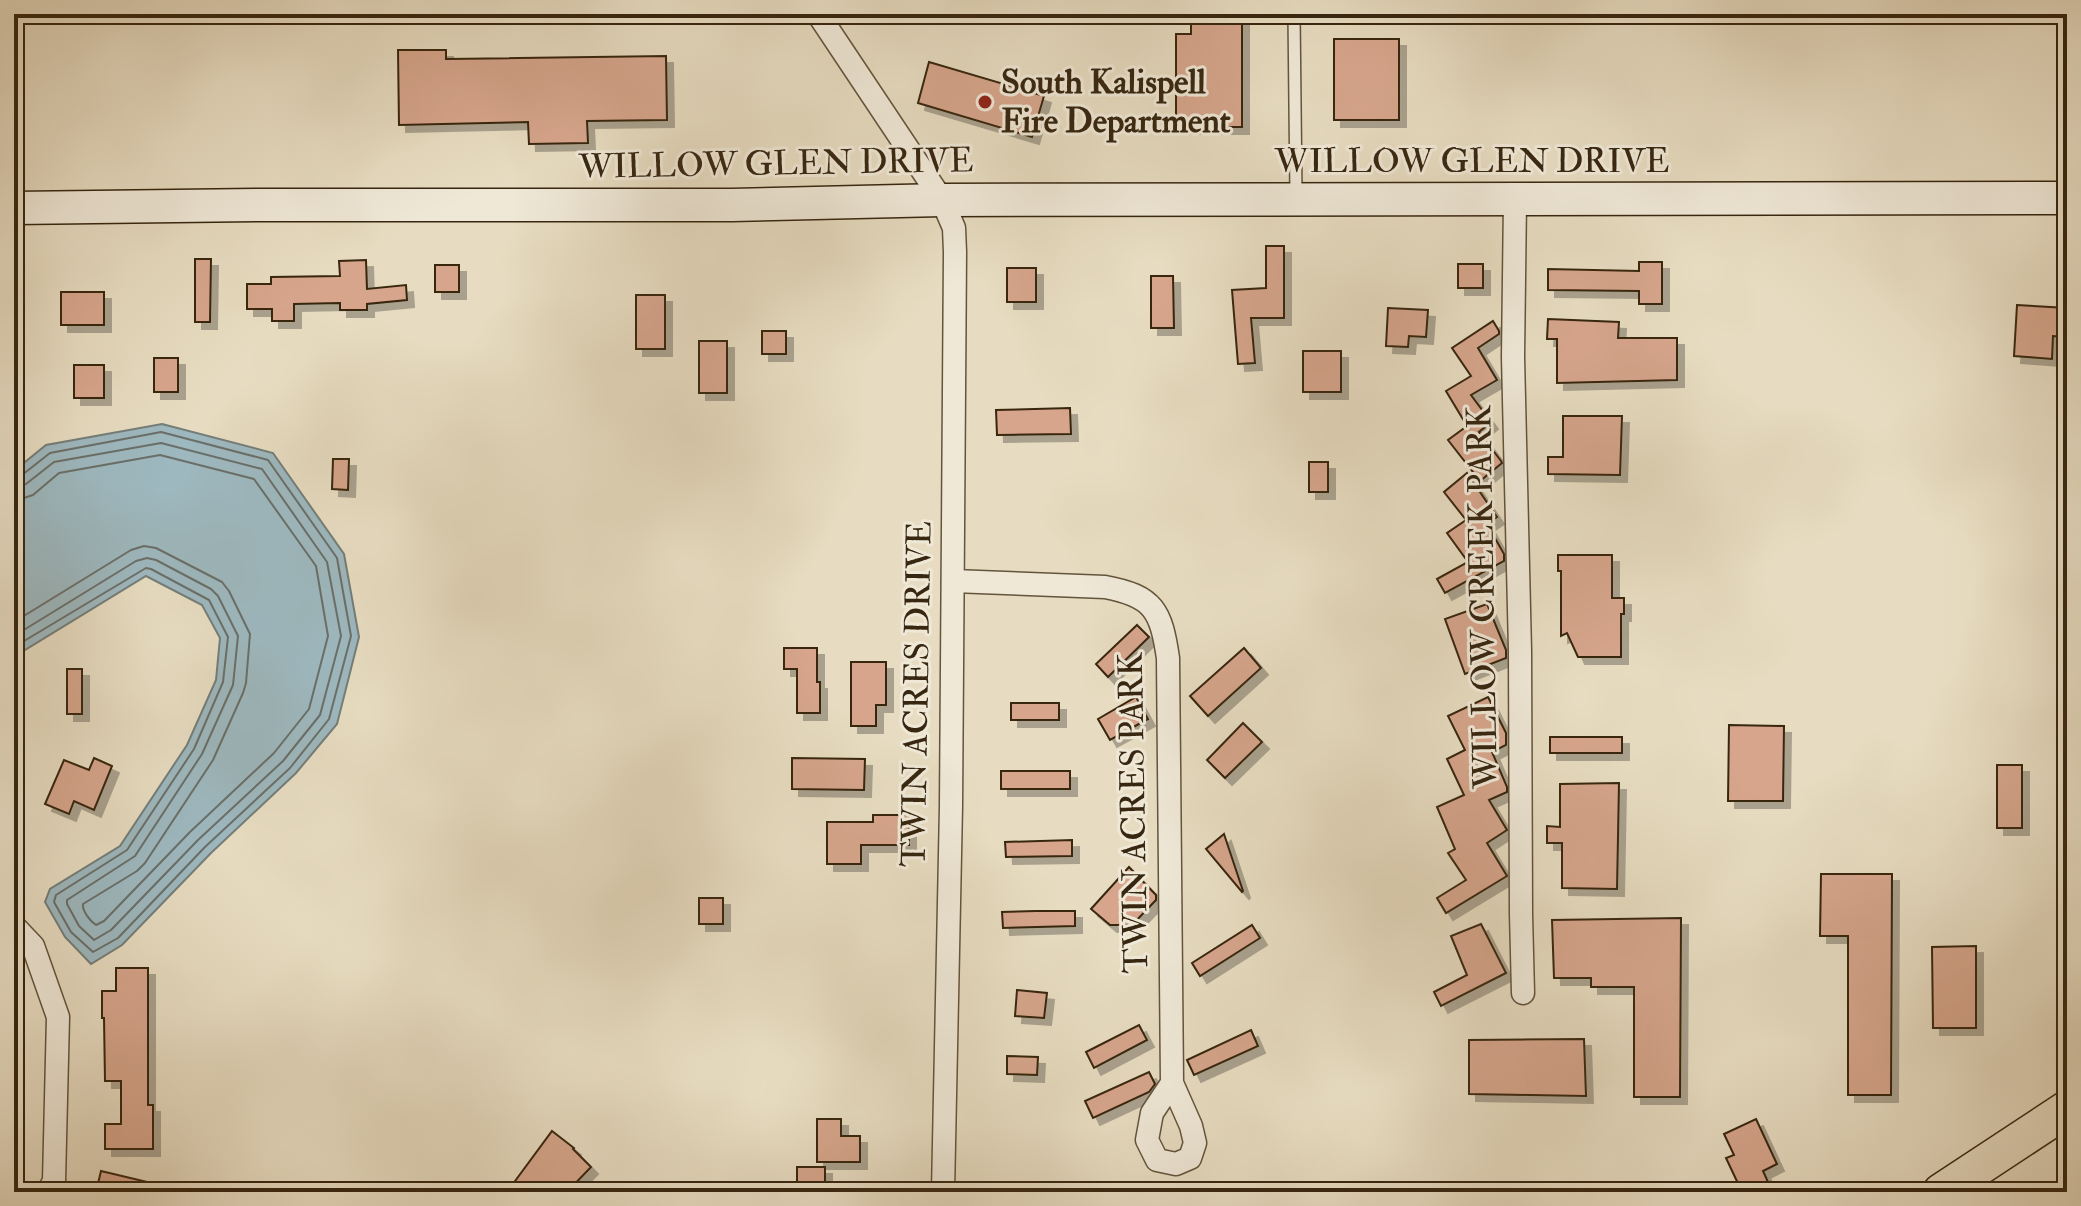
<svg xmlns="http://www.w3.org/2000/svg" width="2081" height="1206" viewBox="0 0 2081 1206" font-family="'IM FELL Double Pica',serif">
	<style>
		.water { fill: #9db8bf; stroke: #747e79; stroke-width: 2 }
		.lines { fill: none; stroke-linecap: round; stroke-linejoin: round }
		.shore { stroke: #6a6f68; stroke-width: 2 }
		.building { fill: #d6a58c; stroke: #372610; stroke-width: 2; filter: url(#shadow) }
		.service-casing { stroke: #63543c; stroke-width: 14 }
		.minor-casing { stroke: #63543c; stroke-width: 25 }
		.secondary-casing { stroke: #372610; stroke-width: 35 }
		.primary-casing { stroke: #372610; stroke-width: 39 }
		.service { stroke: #efe8d7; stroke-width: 11 }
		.minor { stroke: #efe8d7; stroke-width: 22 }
		.secondary { stroke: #efe8d7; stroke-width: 32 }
		.primary { stroke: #e7dcc1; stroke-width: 36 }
		.poi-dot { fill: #8f2418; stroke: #efe8d7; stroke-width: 3 }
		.labels { text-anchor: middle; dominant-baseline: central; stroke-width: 6; stroke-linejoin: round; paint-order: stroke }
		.poi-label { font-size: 34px; font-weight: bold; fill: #372610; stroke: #efe8d7; text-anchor: start }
		.street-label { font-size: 34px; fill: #372610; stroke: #efe8d7 }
	</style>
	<defs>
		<filter id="shadow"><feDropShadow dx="7" dy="7" stdDeviation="0" flood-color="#0004"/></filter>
	</defs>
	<rect width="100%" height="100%" fill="#e7dcc1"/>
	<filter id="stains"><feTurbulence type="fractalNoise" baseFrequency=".0025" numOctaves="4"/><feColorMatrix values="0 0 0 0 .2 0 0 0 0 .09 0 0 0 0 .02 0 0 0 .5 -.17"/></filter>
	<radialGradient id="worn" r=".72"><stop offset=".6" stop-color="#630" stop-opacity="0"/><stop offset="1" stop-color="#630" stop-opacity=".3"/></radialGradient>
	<path class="water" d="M162,424L273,453L344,554L359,637L337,724L296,773L211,853L122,945L91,964L65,937L45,902L50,889L120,846L187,745L216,680L220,638L202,605L146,576L20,653L14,655V471L46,445Z"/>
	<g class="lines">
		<g class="shore">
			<path d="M14,477L22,475L50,453L161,432L268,460L337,558L351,636L329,719L290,768L205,847L118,938L93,952L71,932L54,902L56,895L127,850L194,749L223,682L228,637L209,600L151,569L146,568L14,647"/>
			<path d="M14,487L26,484L54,462L161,443L262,469L327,562L341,636L320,715L283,761L198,840L111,930L94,940L79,926L67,904V900L135,856L202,754L233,685L238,636L218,596L211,589L156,560L147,558L136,561L14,636"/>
			<path d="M14,499L24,498L33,495L59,473L160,455L254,479L316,566L328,636L309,709L274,753L190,832L104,921L96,925C90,921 82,911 83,904L137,871L145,863L213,760L243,693L246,683L250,634L229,591L222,582L156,548L144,546L131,550L14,622"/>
		</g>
	</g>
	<g class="building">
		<path d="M1191,14H1242V127H1176V34H1191Z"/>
		<rect x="1334" y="39" width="65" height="81"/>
		<path d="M398,50H446V59L666,56L667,120L587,121L588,143L529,144L528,122L399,125Z"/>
		<path d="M929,62L1044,96L1032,137L918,103Z"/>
		<path d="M1266,246H1284V318H1251L1255,363L1238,364L1232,290L1266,288Z"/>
		<path d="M195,259H211L210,322H195Z"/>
		<path d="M366,260L367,289L406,285L407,300L367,304V310H340V303L294,304V321H272V309H247V284H271V277L340,276L339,261Z"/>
		<path d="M1639,262H1662V304H1639V291L1548,290V269L1639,271Z"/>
		<rect x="1458" y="264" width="25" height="24"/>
		<rect x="435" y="265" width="24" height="27"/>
		<rect x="1007" y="268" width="29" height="34"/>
		<path d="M1151,276H1173L1174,328H1151Z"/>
		<rect x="61" y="292" width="43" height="33"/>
		<rect x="636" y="295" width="29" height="54"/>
		<path d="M2017,305L2067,308V337L2053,336L2052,359L2014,356Z"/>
		<path d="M1388,308L1428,310L1426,337L1409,336L1408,347L1386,346Z"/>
		<path d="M1548,319L1619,322L1618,338H1677V380L1557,383V339H1547Z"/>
		<path d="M1493,321L1499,331V334L1478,348L1497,380L1471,395L1491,422L1479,432L1501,461L1502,463L1480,481L1448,440L1467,426L1446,391L1471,376L1452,348Z"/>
		<rect x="762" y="331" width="24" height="23"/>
		<rect x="699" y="341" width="28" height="52"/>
		<rect x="1303" y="351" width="38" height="41"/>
		<rect x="154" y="358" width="24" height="34"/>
		<rect x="74" y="365" width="30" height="33"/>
		<path d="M1070,408L1071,434L997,435L996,410Z"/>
		<path d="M1563,416H1622L1620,475L1548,474V457H1563Z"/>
		<path d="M333,459H349L348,490L332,489Z"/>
		<rect x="1309" y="462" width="19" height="30"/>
		<path d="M1467,473L1497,517L1487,524L1504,554V561L1445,593L1437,579L1468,562L1447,533L1466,520L1444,492Z"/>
		<path d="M1558,555H1612V598H1624V614H1621V657H1578L1567,633L1561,636V571H1558Z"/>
		<path d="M1487,604L1506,650V658L1465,674L1445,619Z"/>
		<path d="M1137,625L1149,637L1108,677L1096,664Z"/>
		<path d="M784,648H817V682H820V713H797V669H784Z"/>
		<path d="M1244,648L1261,668L1208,716L1190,696Z"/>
		<path d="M851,662H886V705H876V726H851Z"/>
		<rect x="67" y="669" width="15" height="45"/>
		<path d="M1136,697L1148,719L1110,740L1098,719Z"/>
		<path d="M1488,697L1506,733V745L1492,752L1507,787V792L1489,800L1507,830L1487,843L1507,876L1446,913L1437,898L1466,880L1448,853L1455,849L1437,807L1464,795L1447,759L1465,750L1448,716Z"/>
		<rect x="1011" y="703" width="48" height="17"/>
		<path d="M1243,723L1262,742L1225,778L1207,760Z"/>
		<path d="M1729,725L1784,726L1783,801H1728Z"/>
		<rect x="1550" y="737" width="72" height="16"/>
		<path d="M94,758L112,766L94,810L74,801L69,814L45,804L64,760L89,770Z"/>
		<path d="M792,758L865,759L864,790L792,789Z"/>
		<rect x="1997" y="765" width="25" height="63"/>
		<rect x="1001" y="771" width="69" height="18"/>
		<path d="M1619,783L1617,889L1562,888V843H1547V826L1560,827V784Z"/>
		<path d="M873,815H909V845H861V864H827V822H873Z"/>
		<path d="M1224,834L1243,891L1242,892L1206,849Z"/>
		<path d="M1072,840V856L1006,857L1005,842Z"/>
		<path d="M1129,867L1156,895V900L1132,925H1110L1091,909Z"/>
		<path d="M1821,874H1892L1891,1095H1848V936H1820Z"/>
		<rect x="699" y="898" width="24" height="26"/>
		<path d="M1036,911H1075V926L1003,928L1002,912Z"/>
		<path d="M1681,918L1680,1097H1634V987H1591V978H1554L1552,920Z"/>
		<path d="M1481,924L1506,973L1441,1006L1434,992L1467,975L1451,936Z"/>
		<path d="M1252,925L1260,938L1200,976L1192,963Z"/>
		<path d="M1976,946V1028H1933L1932,947Z"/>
		<path d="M116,968H148V1105H153V1149H105V1124H121V1081H105L104,1018H102V991H116Z"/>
		<path d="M1017,990L1047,993L1044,1018L1015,1016Z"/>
		<path d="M1139,1025L1147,1040L1094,1068L1086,1052Z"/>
		<path d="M1251,1030L1258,1046L1194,1075L1187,1060Z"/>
		<path d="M1584,1039L1586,1096L1469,1094V1040Z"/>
		<path d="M1007,1056L1038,1057L1037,1075L1007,1074Z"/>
		<path d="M1149,1072L1155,1084L1149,1092L1093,1118L1085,1101Z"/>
		<path d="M817,1119H841V1136H860V1162H817Z"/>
		<path d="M1756,1119L1777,1164L1763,1171L1768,1182L1748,1192H1742L1726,1158L1734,1155L1724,1134Z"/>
		<path d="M552,1131L574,1148L573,1149L591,1167L567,1192H507Z"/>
		<rect x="797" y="1167" width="28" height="25"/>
		<path d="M101,1171L164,1186L163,1192H96Z"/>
	</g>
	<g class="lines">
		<defs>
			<path id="service" d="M1294,14L1296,196"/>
			<g id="minor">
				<path d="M818,14L942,200L954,228L955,252L951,806L943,1192"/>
				<path d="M1515,200L1513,357L1520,651L1521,914L1523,993"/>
				<path d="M953,581L1105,587C1154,596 1161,611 1168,658L1172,1083L1152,1113L1147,1140L1157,1160L1176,1164L1190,1158L1195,1143L1191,1126L1172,1083"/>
				<path d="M14,926L33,946L58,1017L54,1181L48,1192"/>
			</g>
			<path id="secondary" d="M14,208L264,205H732L942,200L2067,198"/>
			<path id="primary" d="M1941,1192L2067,1109"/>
		</defs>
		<use href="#service" class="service-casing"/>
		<use href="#minor" class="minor-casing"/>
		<use href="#secondary" class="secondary-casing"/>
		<use href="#primary" class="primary-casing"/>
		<use href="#service" class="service"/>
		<use href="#minor" class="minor"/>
		<use href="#secondary" class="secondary"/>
		<use href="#primary" class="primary"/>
	</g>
	<circle class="poi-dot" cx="985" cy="102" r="8"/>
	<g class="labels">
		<g class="poi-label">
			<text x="1001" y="82">South Kalispell<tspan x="1001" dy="39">Fire Department</tspan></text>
		</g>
		<g class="street-label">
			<text x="1472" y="161">WILLOW GLEN DRIVE</text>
			<text transform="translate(776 164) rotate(-1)">WILLOW GLEN DRIVE</text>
			<text transform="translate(1483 597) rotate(-91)">WILLOW CREEK PARK</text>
			<text transform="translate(917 694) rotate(-89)">TWIN ACRES DRIVE</text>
			<text transform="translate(1134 813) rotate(-91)">TWIN ACRES PARK</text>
		</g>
	</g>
	<rect width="2081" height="1206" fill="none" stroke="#e7dcc1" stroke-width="48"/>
	<rect x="16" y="16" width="2049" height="1174" fill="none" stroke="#372610" stroke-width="4"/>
	<rect x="24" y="24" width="2033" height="1158" fill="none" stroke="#372610" stroke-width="2"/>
	<rect width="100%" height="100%" filter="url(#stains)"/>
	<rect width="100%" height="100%" fill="url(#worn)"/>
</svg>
